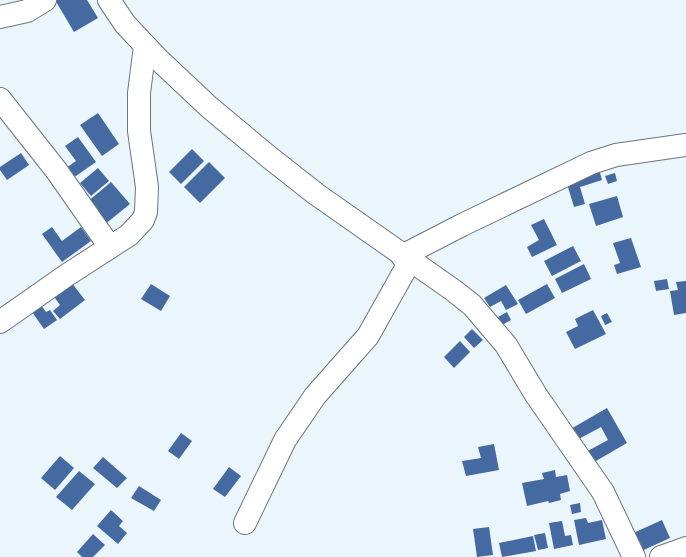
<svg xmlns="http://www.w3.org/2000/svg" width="686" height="557" viewBox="0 0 686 557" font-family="Signika,sans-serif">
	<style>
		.building { fill: #4569a1 }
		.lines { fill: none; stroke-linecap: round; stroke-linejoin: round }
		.minor-casing { stroke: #6c757b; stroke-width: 24 }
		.minor { stroke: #fff; stroke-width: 22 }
	</style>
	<rect width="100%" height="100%" fill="#ebf5fc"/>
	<g class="building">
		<path d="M55,0H87L98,18L74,32Z"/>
		<path d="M98,113L119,144L102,156L80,125Z"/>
		<path d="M78,137L96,162L73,178L66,168L76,161L65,146Z"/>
		<path d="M192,149L204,161L181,184L169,172Z"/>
		<path d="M21,153L29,165L7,180L0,170V167Z"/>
		<path d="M209,162L225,178L200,203L184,187Z"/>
		<path d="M598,166L602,180L580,187L585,204L574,207L565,177Z"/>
		<path d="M98,168L109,181L91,196L80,183Z"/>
		<path d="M615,173L617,181L608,184L605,176Z"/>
		<path d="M111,182L130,204L104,225L86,203Z"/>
		<path d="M617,196L623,217L596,226L589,204Z"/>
		<path d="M544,219L557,245L532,257L527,247L539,240L531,225Z"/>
		<path d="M52,227L62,241L81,227L91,241L62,262L42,234Z"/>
		<path d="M631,238L641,267L617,274L614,265L620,263L613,243Z"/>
		<path d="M573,246L581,261L552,276L544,261Z"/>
		<path d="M584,264L591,279L562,293L555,279Z"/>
		<path d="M68,278L85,300L60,319L53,311L60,305L50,291Z"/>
		<path d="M667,279L669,289L656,291L654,281Z"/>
		<path d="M686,281V313L674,315L670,291L678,290L676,282Z"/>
		<path d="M151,284L170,296L161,311L141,299Z"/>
		<path d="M547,284L555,298L526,314L518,300Z"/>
		<path d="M506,285L518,304L506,310L501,301L490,307L484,298Z"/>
		<path d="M32,293L46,312L50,310L57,320L44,329L23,299Z"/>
		<path d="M593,310L606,334L575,349L566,332L578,326L575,319Z"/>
		<path d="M507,312L511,320L502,325L498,317Z"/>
		<path d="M607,313L612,322L605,325L601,316Z"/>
		<path d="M472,329L483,340L474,348L464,337Z"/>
		<path d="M460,341L470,352L454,368L444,357Z"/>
		<path d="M607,408L627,443L589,465L582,454L608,440L601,427L575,441L569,430Z"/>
		<path d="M181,433L192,441L179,459L168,451Z"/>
		<path d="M494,444L499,470L466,476L462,461L481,458L478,447Z"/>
		<path d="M60,456L74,468L55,490L41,478Z"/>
		<path d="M103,457L127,478L117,488L93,468Z"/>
		<path d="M229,467L241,476L225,497L213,489Z"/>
		<path d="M555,470L556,477L567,475L570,491L560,494L561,500L549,503L548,501L527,506L522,483L544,479L542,473Z"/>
		<path d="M79,471L95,484L72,510L56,497Z"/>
		<path d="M139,486L161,500L154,511L131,498Z"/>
		<path d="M580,503L581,512L572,514L570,505Z"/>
		<path d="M111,510L123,521L119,526L127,533L118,544L97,526Z"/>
		<path d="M586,518L588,523L602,520L606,539L579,545L574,520Z"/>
		<path d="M662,520L670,538L637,553L629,535Z"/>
		<path d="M562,521L565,536L571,535L573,545L554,549L549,523Z"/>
		<path d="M489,527L493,555L477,557L473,529Z"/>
		<path d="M545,533L548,548L538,550L534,535Z"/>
		<path d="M93,534L105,545L93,557H82L77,552Z"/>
		<path d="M533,536L536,551L502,557L499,543Z"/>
	</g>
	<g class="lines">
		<defs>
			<g id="minor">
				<path d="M109,0L125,24L158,59L209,107L269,157L316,194L453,290L472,305L506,345L536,395L603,492L634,557"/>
				<path d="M0,17L27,11L45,0"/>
				<path d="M0,99L56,170L110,247"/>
				<path d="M402,256L462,225L591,163L616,155L686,145"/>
				<path d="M0,322L67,275L129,235L143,220L146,212L147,187L139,131V93L145,46"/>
				<path d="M245,523L285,440L315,396L368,336L410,261"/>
				<path d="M661,557L686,548"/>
			</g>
		</defs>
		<use href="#minor" class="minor-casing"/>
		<use href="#minor" class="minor"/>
	</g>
</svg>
